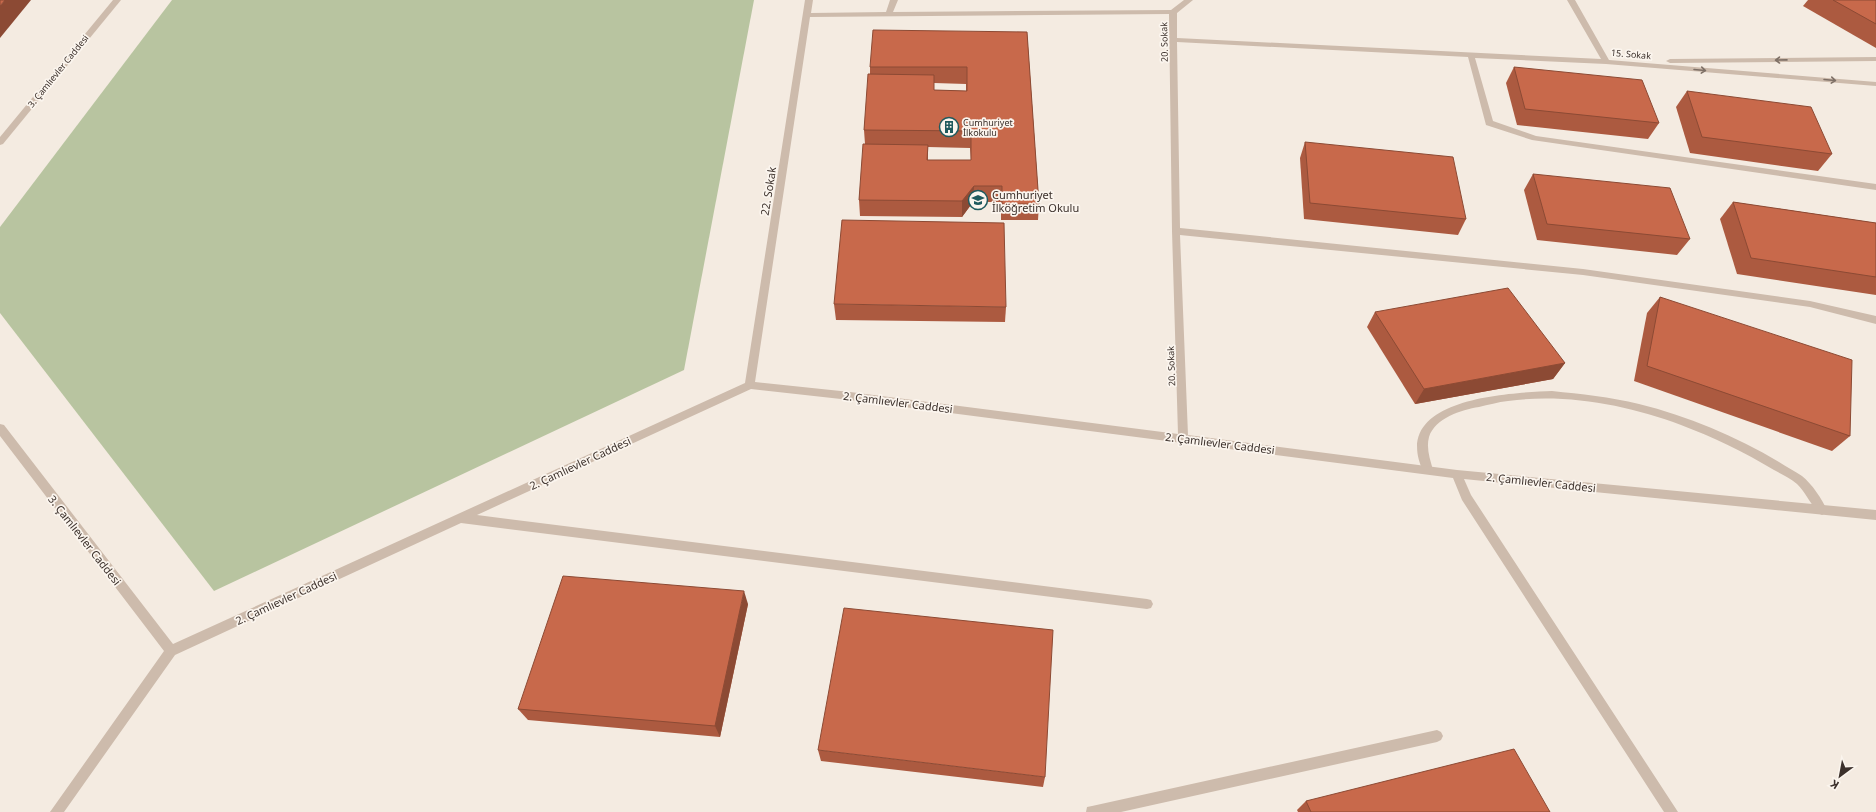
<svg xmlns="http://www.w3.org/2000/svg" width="1876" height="812" viewBox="0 0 1876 812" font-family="'Noto Sans',sans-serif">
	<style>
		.green { fill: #b8c4a0 }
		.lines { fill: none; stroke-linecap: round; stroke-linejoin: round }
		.lane { fill: #cdbbac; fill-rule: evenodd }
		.street { fill: #cdbbac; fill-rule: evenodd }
		.wall { fill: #ac5a40; fill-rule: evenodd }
		.shaded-wall { fill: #8c4a34 }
		.building { fill: #c8694b; stroke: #8c4a34 }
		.oneway { stroke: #7d6f65 }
		.labels { text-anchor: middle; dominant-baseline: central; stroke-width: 3.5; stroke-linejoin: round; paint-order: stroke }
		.far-street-label { font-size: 9px; fill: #3b302b; stroke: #fbf5ee }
		.far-poi-label { font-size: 9px; fill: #3b302b; stroke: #fbf5ee; text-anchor: start }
		.street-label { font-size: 11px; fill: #3b302b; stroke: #fbf5ee }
		.poi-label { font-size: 11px; fill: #3b302b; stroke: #fbf5ee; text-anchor: start }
	</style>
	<rect width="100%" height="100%" fill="#f4ebe1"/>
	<path class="green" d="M172,0H754L684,370L214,591L0,313V227Z"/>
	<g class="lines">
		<path class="lane" d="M1552,391C1581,394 1610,397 1639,404C1687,416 1736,436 1779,462C1786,467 1795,471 1802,476C1812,484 1822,499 1827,510L1826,513L1822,515L1818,513C1811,504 1805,492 1797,484C1790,478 1781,474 1774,470C1744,452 1713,437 1681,425C1628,405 1565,393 1508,401C1498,402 1488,405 1479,407C1461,410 1435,418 1429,437C1426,448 1430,459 1433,470L1432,473L1428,474L1424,473C1387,398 1508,393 1552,391Z"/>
		<g class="street">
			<path d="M113,0H121L3,144L0,145V137Z"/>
			<path d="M805,0H813L811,13L886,12L890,0H898L893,12L1171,10L1184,0H1193L1177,13V38L1601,59L1567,0H1575L1609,60L1876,82V86L1606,64L1475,58L1493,121L1536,136L1876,184V190L1532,140L1486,125L1468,57L1177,42L1180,228L1583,269L1810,301L1876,316V324L1810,307L1583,275L1180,235L1188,435L1457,470L1876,510V520L1464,479L1471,495L1678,812H1664L1462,500L1453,478L850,400L751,389L477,515L1147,599L1151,600L1153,604L1151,608L1147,609L461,523L175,655L64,812H50L164,651L0,436V424L4,425L173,644L745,383ZM1169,14L1172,231L1178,434L850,392L755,382L810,17Z"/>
			<path d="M1876,57V61L1670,63L1666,61L1670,59Z"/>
			<path d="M1437,730L1441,732L1443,736L1441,740L1437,742L1121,812H1086L1087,807L1092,806Z"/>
		</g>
	</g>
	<g class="wall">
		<path d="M1808,0H1876V48L1803,6Z"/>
		<path d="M1027,32L1039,204L1038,220H1001V202H973L962,217L860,216L859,200L865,144L864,130L870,74V67ZM934,83L966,84V91L934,90ZM928,147L970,148L971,160H928Z"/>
		<path d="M1514,67L1659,123L1648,139L1517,125L1506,83Z"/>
		<path d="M1687,91L1832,154L1818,171L1690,153L1676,107Z"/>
		<path d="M1305,142L1466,219L1458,235L1304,219L1300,158Z"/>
		<path d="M1533,174L1690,239L1677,255L1537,240L1524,190Z"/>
		<path d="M1733,202L1876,223V295L1737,274L1720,219Z"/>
		<path d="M1660,297L1850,436L1832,451L1634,381L1647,313Z"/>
		<path d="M834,304L1006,307L1005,322L836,320Z"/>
		<path d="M1375,312L1565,363L1553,379L1415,404L1367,327Z"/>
		<path d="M748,604L720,737L528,720L518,709Z"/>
		<path d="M818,750L1045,777L1043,787L821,761Z"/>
		<path d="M1306,801L1550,812H1298L1297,810Z"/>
	</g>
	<g class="shaded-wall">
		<path d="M5,0H31L0,38V6Z"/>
		<path d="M974,186L973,202L962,217V201Z"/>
		<path d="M1565,363L1553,379L1415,404L1424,389Z"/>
		<path d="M744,591L748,604L720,737L715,726Z"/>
	</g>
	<g class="building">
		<path d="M0,0H5L0,6Z"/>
		<path d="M1833,0H1876V24Z"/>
		<path d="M873,30L1027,32L1039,204H1002V186H974L962,201L859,200L863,144L928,145L927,160H971V131L864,130L868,74L934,75V90L967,91V67H870Z"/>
		<path d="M1514,67L1642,80L1659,123L1525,109Z"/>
		<path d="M1687,91L1811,107L1832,154L1702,137Z"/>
		<path d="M1305,142L1453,157L1466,219L1310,203Z"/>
		<path d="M1533,174L1670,188L1690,239L1547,224Z"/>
		<path d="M1733,202L1876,223V277L1751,258Z"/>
		<path d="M842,220L1004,223L1006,307L834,304Z"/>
		<path d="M1508,288L1565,363L1424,389L1375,312Z"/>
		<path d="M1660,297L1852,360L1850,436L1647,366Z"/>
		<path d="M563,576L744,591L715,726L518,709Z"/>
		<path d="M844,608L1053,630L1045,777L818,750Z"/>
		<path d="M1514,749L1550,812H1311L1306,801Z"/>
	</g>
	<defs><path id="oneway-shaft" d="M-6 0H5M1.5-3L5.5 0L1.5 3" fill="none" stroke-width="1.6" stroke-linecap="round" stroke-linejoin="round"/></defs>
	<g class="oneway">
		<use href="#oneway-shaft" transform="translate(1781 60) rotate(179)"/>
		<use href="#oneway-shaft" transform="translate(1700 70) rotate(5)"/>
		<use href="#oneway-shaft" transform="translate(1830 80) rotate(5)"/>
	</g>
	<defs>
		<symbol id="building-ring" viewBox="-11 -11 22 22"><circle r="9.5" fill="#fbf5ee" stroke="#1f5a5e" stroke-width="1.5"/><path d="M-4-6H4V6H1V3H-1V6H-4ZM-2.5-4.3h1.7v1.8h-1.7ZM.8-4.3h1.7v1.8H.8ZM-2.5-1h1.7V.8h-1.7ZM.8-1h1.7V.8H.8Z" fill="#1f5a5e"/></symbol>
		<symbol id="school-ring" viewBox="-11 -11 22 22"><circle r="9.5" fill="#fbf5ee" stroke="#1f5a5e" stroke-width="1.5"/><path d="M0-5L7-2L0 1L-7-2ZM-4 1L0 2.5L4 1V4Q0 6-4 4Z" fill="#1f5a5e"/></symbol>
	</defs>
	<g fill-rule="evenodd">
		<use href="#building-ring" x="938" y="116" width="22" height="22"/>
		<use href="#school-ring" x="967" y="189" width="22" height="22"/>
	</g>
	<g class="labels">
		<g class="far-street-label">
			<text transform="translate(1164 42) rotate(-91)">20. Sokak</text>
			<text transform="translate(1631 54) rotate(5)">15. Sokak</text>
			<text transform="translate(58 71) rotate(-51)">3. Çamlıevler Caddesi</text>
			<text transform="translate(1171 366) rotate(-92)">20. Sokak</text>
		</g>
		<g class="far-poi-label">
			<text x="963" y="122">Cumhuriyet<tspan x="963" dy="10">İlkokulu</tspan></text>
		</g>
		<g class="street-label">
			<text transform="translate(768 191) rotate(-81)">22. Sokak</text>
			<text transform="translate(898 402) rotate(7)">2. Çamlıevler Caddesi</text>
			<text transform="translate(1220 443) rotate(7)">2. Çamlıevler Caddesi</text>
			<text transform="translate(580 463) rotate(-25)">2. Çamlıevler Caddesi</text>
			<text transform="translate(1541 482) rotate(6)">2. Çamlıevler Caddesi</text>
			<text transform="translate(85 540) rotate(52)">3. Çamlıevler Caddesi</text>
			<text transform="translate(286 598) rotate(-25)">2. Çamlıevler Caddesi</text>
		</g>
		<g class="poi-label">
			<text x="992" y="194">Cumhuriyet<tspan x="992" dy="13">İlköğretim Okulu</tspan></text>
		</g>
	</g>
	<g transform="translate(1840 776) rotate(212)" stroke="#fbf5ee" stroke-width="3" paint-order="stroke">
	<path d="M0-3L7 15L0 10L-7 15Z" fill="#3b302b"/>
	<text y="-6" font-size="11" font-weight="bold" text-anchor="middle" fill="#3b302b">K</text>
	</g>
</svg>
